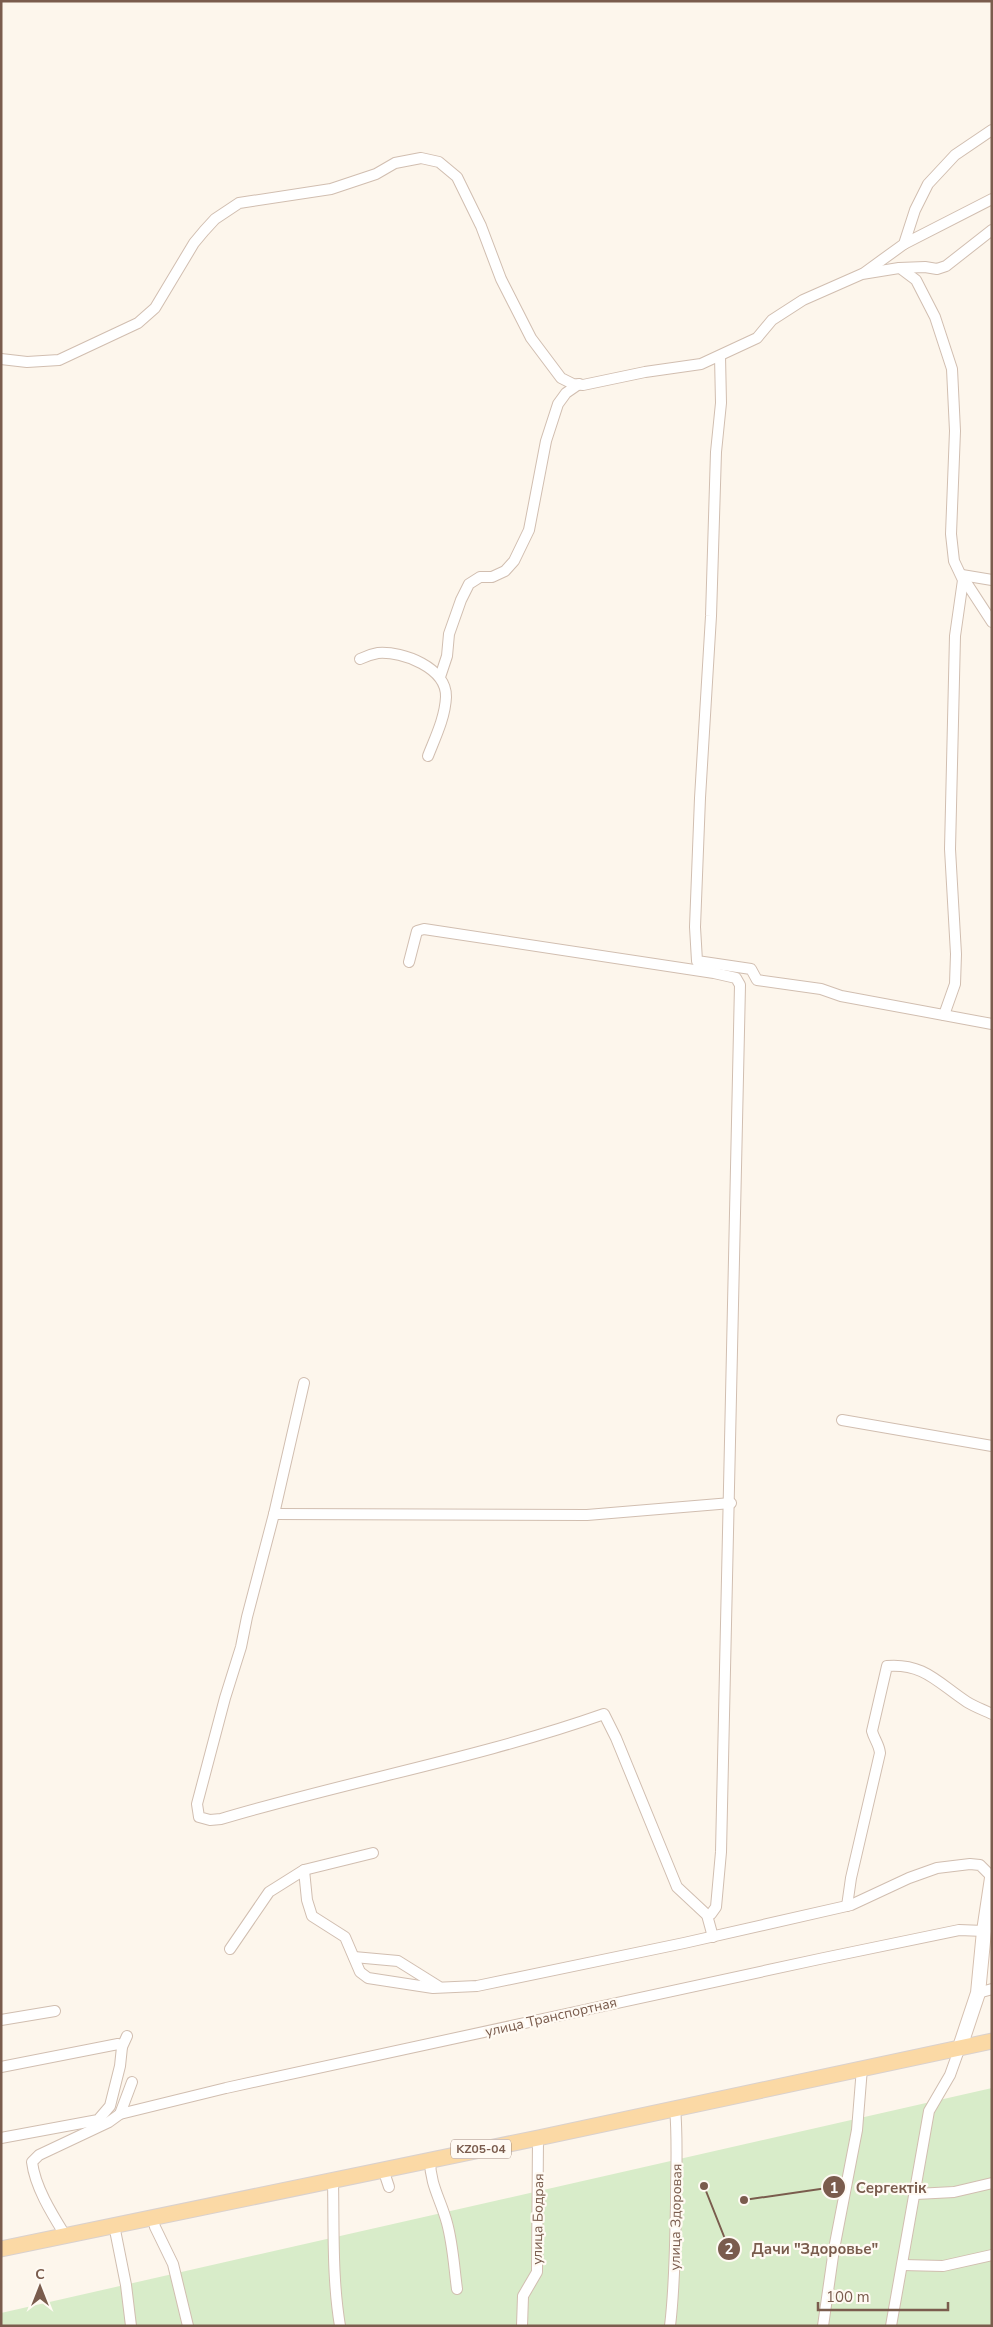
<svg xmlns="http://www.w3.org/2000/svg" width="993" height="2327" viewBox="0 0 993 2327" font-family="'Nunito Sans',sans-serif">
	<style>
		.green { fill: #d8ecc9 }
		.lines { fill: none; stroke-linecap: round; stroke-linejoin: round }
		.street-casing { stroke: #d1beb0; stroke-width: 12 }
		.secondary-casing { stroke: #d6c0b0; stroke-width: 16 }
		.primary-casing { stroke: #dad1cd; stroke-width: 17 }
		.street { stroke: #fff; stroke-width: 10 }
		.secondary { stroke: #fff; stroke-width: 14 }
		.primary { stroke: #fbd9a5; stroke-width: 15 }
		.labels { text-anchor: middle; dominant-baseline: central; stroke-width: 4.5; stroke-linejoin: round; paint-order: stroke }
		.shield { fill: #fffaf3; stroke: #a28b7f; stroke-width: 1 }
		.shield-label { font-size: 12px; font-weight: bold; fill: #7a5c4d }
		.street-label { font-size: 14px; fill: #7a5c4d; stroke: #fffaf3 }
		.leader { fill: none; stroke: #7a5c4d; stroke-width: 2 }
		.callout-dot { fill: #7a5c4d; stroke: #fffaf3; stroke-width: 2 }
		.mark-label { font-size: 15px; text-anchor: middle; font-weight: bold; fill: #fff }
		.callout-label { font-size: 15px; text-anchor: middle; font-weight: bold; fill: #7a5c4d; stroke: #fffaf3; stroke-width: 4.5; stroke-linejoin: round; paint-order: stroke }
	</style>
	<rect width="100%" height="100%" fill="#fdf6ec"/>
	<path class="green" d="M992,2088V2326H1V2313Z"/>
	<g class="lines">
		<defs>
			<g id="street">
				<path d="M904,244L992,199"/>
				<path d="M900,268L916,280L935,317L952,369L955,431L951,534L954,561L963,580L955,636L950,849L956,954L955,984L944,1015"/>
				<path d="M864,273L904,244L915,210L928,184L955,155L992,130"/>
				<path d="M720,356L721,403L716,452L711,616L700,798L695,927L697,961L751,969L757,980L821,989L841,996L992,1024"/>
				<path d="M1,359L27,362L59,360L138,323L155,308L194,243L204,231L215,219L239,203L331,189L376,174L395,163L421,158L439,162L457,177L481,226L501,279L531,338L561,378L573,384L583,385L645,372L701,364L757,338L772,320L803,300L862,274L899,268L925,267L937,269L946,266L992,230"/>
				<path d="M962,575L992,580"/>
				<path d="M962,576L992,622"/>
				<path d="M360,659C366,656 372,654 378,653C403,651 447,668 446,697C445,718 435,738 428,756"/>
				<path d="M440,677L447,656L449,634L461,600L469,584L480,577H492L505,571L514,561L529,530L546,441L558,404L566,393L579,384"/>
				<path d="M409,962L417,931L424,929L714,973L736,978L740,985L721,1852L716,1907L711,1914L707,1915"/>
				<path d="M304,1383L274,1514L247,1617L241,1647L225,1698L197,1804L199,1817L210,1820L221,1819C348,1781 479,1758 604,1714L616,1738L677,1887L707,1915L713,1937"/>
				<path d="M842,1420L992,1446"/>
				<path d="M274,1514L587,1515L731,1503"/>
				<path d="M304,1870L373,1853"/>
				<path d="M847,1906L851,1878L880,1753C879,1744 874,1739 872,1731L887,1666C924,1663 938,1683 967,1702C975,1707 984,1710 992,1714"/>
				<path d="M230,1949L269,1892L304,1870L307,1900L312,1916L345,1937L360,1972L368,1978L433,1988L477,1986L684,1943L851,1905L909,1878L937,1868L970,1864L980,1865L992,1877"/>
				<path d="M354,1957L398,1961L438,1986"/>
				<path d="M978,1993L992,1989"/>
				<path d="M1,2020L55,2011"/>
				<path d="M1,2067L118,2044L122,2047"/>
				<path d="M120,2114L132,2082"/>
				<path d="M1,2138L98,2120L110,2106L120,2066L122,2047L127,2036"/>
				<path d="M430,2160C430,2185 441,2200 447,2223C453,2245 454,2267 457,2289"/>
				<path d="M383,2169L389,2187"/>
				<path d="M333,2180C334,2229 332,2278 340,2326"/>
				<path d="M916,2194L954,2192L992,2183"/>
				<path d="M152,2216L155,2227L173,2264L188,2326"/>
				<path d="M114,2225L126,2285L131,2326"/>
				<path d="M65,2235C52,2214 35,2187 32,2162L39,2155L109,2122L120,2114L226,2088L824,1958L959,1930L984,1931"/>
				<path d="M903,2265L943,2266L992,2255"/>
				<path d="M522,2326L523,2296L537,2272L538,2138"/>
				<path d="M670,2326C675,2285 675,2244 676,2204C676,2171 678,2140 675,2108"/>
				<path d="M823,2326L834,2249L857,2130L862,2068"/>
				<path d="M891,2326L929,2111L950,2075L960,2047"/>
			</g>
			<path id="secondary" d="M960,2047L978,1993L984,1931L992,1878"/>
			<path id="primary" d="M1,2249L538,2138L992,2041"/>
		</defs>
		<use href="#street" class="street-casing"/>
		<use href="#secondary" class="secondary-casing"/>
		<use href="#primary" class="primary-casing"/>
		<use href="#street" class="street"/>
		<use href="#secondary" class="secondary"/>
		<use href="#primary" class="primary"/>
	</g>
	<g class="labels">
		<rect class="shield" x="451" y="2139.5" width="60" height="19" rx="4"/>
		<g class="shield-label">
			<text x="481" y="2149">KZ05-04</text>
		</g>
		<g class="street-label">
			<text transform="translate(551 2017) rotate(-13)">улица Транспортная</text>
			<text transform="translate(676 2217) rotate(-89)">улица Здоровая</text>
			<text transform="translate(538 2219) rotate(-89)">улица Бодрая</text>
		</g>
	</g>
	<path class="leader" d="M744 2200L834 2187M704 2186L729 2249"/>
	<g class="callout-dot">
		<circle cx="744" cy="2200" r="5"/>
		<circle cx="704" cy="2186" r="5"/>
		<circle cx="834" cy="2187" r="12"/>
		<circle cx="729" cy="2249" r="12"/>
	</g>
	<g class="mark-label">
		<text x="834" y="2193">1</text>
		<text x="729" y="2254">2</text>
	</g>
	<g class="callout-label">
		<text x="891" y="2193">Сергектік</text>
		<text x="815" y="2254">Дачи "Здоровье"</text>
	</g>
	<rect width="993" height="2327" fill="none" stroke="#7a5c4d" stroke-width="5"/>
	<g transform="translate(40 2287)" stroke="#fffaf3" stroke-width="4" paint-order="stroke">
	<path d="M0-4L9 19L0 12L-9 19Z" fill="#7a5c4d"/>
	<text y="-8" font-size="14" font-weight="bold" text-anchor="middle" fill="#7a5c4d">С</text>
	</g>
	<path d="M818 2302v8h130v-8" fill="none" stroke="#7a5c4d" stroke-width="2.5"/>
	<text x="826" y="2302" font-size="15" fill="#7a5c4d" stroke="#fffaf3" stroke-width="4" paint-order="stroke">100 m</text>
</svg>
